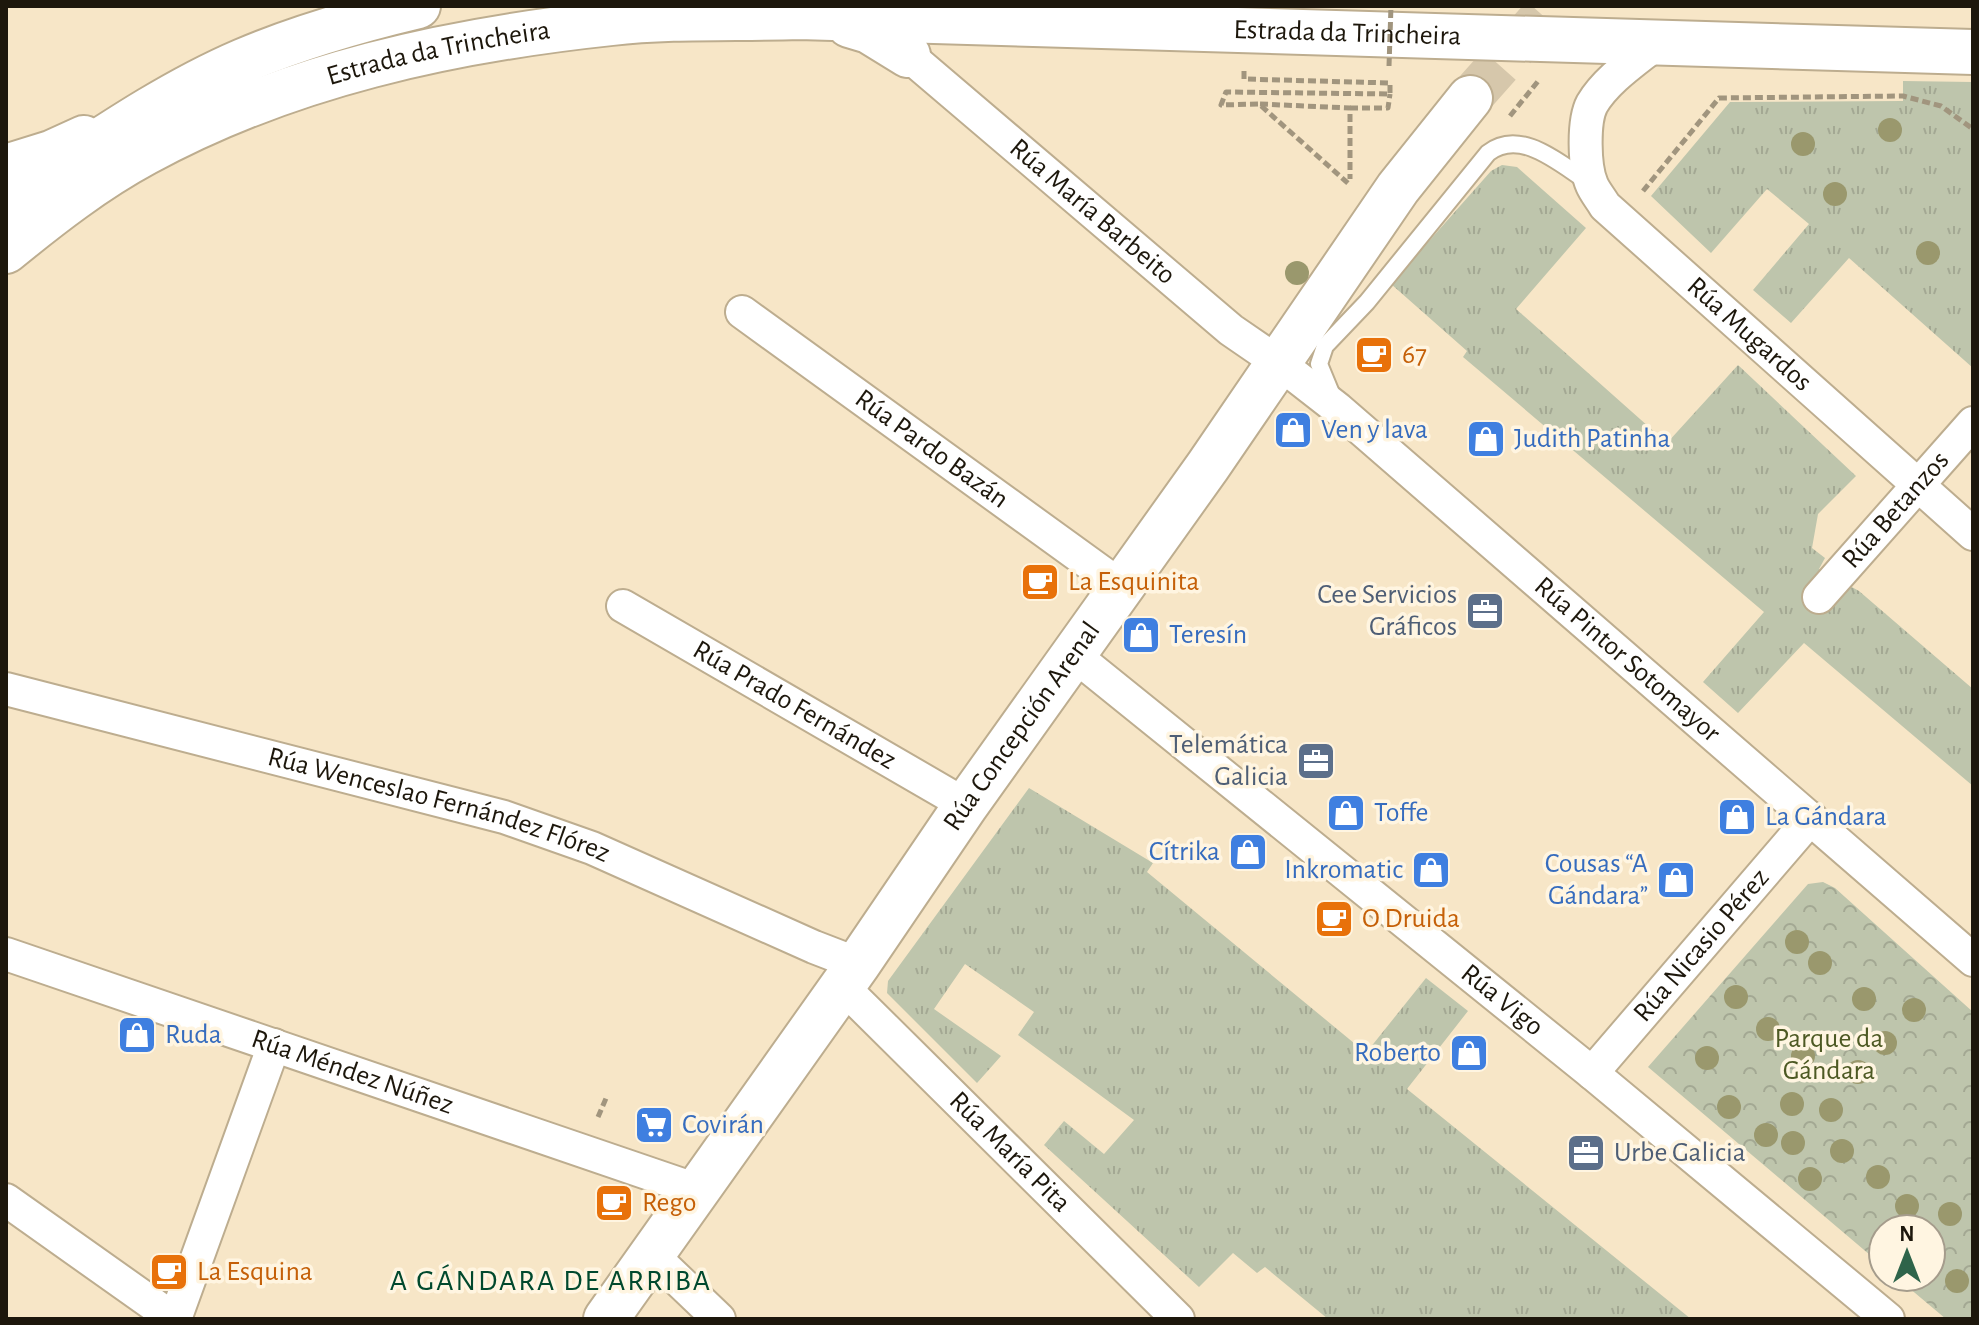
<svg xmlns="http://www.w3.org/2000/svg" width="1979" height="1325" viewBox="0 0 1979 1325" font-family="'Alegreya Sans',sans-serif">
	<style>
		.grass { fill: url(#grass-tufts) }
		.park { fill: url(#park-crowns) }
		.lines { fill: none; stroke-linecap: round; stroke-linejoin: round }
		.secondary-tunnel { stroke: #d6c7ab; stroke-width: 44; stroke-dasharray: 44 22; stroke-linecap: butt }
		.lane-casing { stroke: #bdad8f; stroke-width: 20 }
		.street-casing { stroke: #bdad8f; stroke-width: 36 }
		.secondary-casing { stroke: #bdad8f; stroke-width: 48 }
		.primary-casing { stroke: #bdad8f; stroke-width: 48 }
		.highway-casing { stroke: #bdad8f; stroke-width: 48 }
		.path { stroke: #a1957e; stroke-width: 5; stroke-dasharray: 8 4; stroke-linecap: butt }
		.lane { stroke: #fff; stroke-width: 16 }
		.street { stroke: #fff; stroke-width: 32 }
		.secondary { stroke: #fff; stroke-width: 44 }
		.primary { stroke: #fff; stroke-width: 44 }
		.highway { stroke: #fff; stroke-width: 44 }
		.path-bridge { stroke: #a1957e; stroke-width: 5; stroke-dasharray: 8 4; stroke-linecap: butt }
		.tree { fill: #9a986d }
		.labels { text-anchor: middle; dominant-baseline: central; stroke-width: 7; stroke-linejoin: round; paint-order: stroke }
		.street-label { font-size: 28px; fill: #1d170c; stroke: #fff5e1 }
		.food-label { font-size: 28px; fill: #c56008; stroke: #fff5e1; text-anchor: start }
		.shop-label { font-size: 28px; fill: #366cbe; stroke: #fff5e1; text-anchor: start }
		.service-label { font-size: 28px; fill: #4e5e75; stroke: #fff5e1; text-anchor: end }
		.park-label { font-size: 28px; fill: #4d5923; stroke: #fff5e1 }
		.neighbourhood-label { font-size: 30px; letter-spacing: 2px; fill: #01492e; stroke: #fff5e1 }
	</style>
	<defs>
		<pattern id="grass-tufts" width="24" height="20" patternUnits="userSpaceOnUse" patternTransform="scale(2)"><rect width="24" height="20" fill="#bec5ac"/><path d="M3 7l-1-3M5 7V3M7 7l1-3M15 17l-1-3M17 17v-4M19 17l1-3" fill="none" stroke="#a3a893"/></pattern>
		<pattern id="park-crowns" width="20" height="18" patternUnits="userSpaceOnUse" patternTransform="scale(2)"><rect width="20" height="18" fill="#bec5ac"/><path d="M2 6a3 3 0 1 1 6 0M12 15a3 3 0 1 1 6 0" fill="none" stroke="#a3a893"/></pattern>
	</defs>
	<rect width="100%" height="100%" fill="#f7e6c7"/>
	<g class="grass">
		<path d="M1903,81L1973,82V368L1849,258L1791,323L1753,290L1809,224L1767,189L1711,253L1651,196L1730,102L1903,101Z"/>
		<path d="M1502,165L1517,167L1586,228L1516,309L1667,443L1738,365L1856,476L1818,514L1812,548L1825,558L1819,569L1859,591L1973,689V786L1804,643L1738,713L1703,682L1764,612L1463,357L1467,351L1391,284L1491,171Z"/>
		<path d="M1029,788L1153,863L1147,872L1366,1053L1426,978L1468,1011L1407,1089L1691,1319H1328L1265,1267L1257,1273L1233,1253L1199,1287L1044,1145L1064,1121L1104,1154L1134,1120L1018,1035L1034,1012L965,964L934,1009L1001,1056L977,1083L887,993L888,981Z"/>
	</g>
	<path class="park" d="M1823,882L1835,888L1973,1012V1319H1946L1896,1277H1931V1229H1883V1266L1648,1067L1808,884Z"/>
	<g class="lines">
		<path class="secondary-tunnel" d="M1470,98L1552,6"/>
		<defs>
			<path id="lane" d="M1333,398L1319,364L1325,346L1367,302L1488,153C1521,127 1561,165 1590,183"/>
			<g id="street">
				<path id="s1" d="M1657,43C1635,61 1607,79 1592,104C1583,121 1584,167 1592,185C1595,192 1601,199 1605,206L1973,534"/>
				<path id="s2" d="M908,55L1231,330L1279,363L1338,409L1973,960"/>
				<path id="s3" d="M742,312L1122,587"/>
				<path id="s4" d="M1819,597L1973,423"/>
				<path id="s5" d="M623,606L966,805"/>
				<path id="s6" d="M1074,655L1592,1073L1888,1319"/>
				<path id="s7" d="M6,689L504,817L592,848L814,947L858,964"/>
				<path id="s8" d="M6,954L697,1190"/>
				<path id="s9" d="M842,986L1178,1319"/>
				<path id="s10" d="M1592,1073L1811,818"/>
				<path d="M6,1200L174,1319"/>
				<path d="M651,1254L719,1319"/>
				<path d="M175,1319L274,1045"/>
			</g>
			<g id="secondary">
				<path id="s11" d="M606,1319L858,964L966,805L1208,466L1398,188L1470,98"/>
			</g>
			<path id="primary" d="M6,167L51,153L84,138"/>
			<g id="highway">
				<path d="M849,25L869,31L908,55"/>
				<path d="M6,202C83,153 159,97 243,61C299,37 359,20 418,6"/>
				<path id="s12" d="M6,251C50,215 95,180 145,153C288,75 450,40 611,23C672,16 737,19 799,17L1973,52"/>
			</g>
		</defs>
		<use href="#lane" class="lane-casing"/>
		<use href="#street" class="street-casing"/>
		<use href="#secondary" class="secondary-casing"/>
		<use href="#primary" class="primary-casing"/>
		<use href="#highway" class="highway-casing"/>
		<g class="path">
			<path d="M1244,71V79L1390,83V94L1226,92L1221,105L1259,104L1350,185"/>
			<path d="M1260,104L1350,108V179"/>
			<path d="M1350,108H1388L1390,94"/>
			<path d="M1510,116L1539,80"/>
			<path d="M1643,191L1719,98L1903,96L1941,106L1973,129"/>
			<path d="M598,1117L607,1096"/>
		</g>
		<use href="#lane" class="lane"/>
		<use href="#street" class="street"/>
		<use href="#secondary" class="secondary"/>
		<use href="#primary" class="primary"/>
		<use href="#highway" class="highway"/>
		<path class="path-bridge" d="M1389,66L1391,6"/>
	</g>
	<g class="tree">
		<circle cx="1890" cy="130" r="12"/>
		<circle cx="1803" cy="144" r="12"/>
		<circle cx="1835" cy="194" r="12"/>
		<circle cx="1928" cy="253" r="12"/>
		<circle cx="1297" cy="273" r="12"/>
		<circle cx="1797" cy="942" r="12"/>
		<circle cx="1820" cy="963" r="12"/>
		<circle cx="1736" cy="997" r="12"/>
		<circle cx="1864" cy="999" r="12"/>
		<circle cx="1914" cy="1010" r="12"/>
		<circle cx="1768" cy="1029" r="12"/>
		<circle cx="1885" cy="1043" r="12"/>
		<circle cx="1803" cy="1056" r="12"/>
		<circle cx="1707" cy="1058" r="12"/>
		<circle cx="1858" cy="1072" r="12"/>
		<circle cx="1792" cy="1104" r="12"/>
		<circle cx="1729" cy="1107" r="12"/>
		<circle cx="1831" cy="1110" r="12"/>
		<circle cx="1766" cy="1135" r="12"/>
		<circle cx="1793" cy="1143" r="12"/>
		<circle cx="1842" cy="1151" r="12"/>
		<circle cx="1878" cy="1177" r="12"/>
		<circle cx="1810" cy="1179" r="12"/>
		<circle cx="1907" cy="1206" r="12"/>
		<circle cx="1950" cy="1214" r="12"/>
		<circle cx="1957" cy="1281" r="12"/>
	</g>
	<defs>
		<symbol id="cafe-square" viewBox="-11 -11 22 22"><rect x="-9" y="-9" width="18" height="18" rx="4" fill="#e8710a" stroke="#fff5e1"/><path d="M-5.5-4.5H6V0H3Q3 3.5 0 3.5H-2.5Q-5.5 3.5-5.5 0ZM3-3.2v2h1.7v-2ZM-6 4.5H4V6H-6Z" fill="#fff"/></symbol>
		<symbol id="shop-square" viewBox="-11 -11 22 22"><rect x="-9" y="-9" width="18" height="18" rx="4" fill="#3f7fe0" stroke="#fff5e1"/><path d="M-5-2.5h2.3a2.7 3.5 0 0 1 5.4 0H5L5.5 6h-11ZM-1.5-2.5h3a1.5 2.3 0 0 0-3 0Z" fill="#fff"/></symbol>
		<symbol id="office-square" viewBox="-11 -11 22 22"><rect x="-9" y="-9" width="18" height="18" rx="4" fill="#5c6f8a" stroke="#fff5e1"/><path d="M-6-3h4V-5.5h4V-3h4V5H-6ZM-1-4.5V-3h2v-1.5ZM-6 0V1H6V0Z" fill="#fff"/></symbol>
		<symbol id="supermarket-square" viewBox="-11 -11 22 22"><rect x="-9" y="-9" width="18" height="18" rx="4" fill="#3f7fe0" stroke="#fff5e1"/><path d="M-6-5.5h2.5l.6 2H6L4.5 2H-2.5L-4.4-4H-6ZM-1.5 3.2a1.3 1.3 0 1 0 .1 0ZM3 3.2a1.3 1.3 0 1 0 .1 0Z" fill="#fff"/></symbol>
	</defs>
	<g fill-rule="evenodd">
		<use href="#cafe-square" x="1352" y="333" width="44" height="44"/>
		<use href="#shop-square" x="1271" y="408" width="44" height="44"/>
		<use href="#shop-square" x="1464" y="417" width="44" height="44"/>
		<use href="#cafe-square" x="1018" y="560" width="44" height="44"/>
		<use href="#office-square" x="1463" y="589" width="44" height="44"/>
		<use href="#shop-square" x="1119" y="613" width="44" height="44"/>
		<use href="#office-square" x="1294" y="739" width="44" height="44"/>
		<use href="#shop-square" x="1324" y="791" width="44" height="44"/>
		<use href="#shop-square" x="1715" y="795" width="44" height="44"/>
		<use href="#shop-square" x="1226" y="830" width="44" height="44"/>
		<use href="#shop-square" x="1409" y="848" width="44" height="44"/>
		<use href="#shop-square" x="1654" y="858" width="44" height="44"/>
		<use href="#cafe-square" x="1312" y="897" width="44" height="44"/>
		<use href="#shop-square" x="115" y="1013" width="44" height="44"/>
		<use href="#shop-square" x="1447" y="1031" width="44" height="44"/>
		<use href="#supermarket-square" x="632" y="1103" width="44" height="44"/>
		<use href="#office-square" x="1564" y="1131" width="44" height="44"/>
		<use href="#cafe-square" x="592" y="1181" width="44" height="44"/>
		<use href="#cafe-square" x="147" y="1250" width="44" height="44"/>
	</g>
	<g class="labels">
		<g class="street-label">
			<text stroke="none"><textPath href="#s12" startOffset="1394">Estrada da Trincheira</textPath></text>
			<text stroke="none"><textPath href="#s12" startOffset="482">Estrada da Trincheira</textPath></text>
			<text stroke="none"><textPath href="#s2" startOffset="242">Rúa María Barbeito</textPath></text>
			<text stroke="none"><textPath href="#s1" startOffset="390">Rúa Mugardos</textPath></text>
			<text stroke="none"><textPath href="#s3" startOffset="234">Rúa Pardo Bazán</textPath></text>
			<text stroke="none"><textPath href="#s4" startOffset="116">Rúa Betanzos</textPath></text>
			<text stroke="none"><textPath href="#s2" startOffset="940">Rúa Pintor Sotomayor</textPath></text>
			<text stroke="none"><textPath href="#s5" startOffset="198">Rúa Prado Fernández</textPath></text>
			<text stroke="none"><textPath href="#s11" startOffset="724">Rúa Concepción Arenal</textPath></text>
			<text stroke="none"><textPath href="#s7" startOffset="448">Rúa Wenceslao Fernández Flórez</textPath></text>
			<text stroke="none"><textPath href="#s10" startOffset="168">Rúa Nicasio Pérez</textPath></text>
			<text stroke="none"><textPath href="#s6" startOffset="550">Rúa Vigo</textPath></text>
			<text stroke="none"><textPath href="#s8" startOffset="366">Rúa Méndez Núñez</textPath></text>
			<text stroke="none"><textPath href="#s9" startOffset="236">Rúa María Pita</textPath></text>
		</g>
		<g class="food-label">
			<text x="1402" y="355">67</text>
			<text x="1068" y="582">La Esquinita</text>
			<text x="1362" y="919">O Druida</text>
			<text x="642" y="1203">Rego</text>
			<text x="197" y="1272">La Esquina</text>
		</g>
		<g class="shop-label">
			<text x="1321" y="430">Ven y lava</text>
			<text x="1514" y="439">Judith Patinha</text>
			<text x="1169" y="635">Teresín</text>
			<text x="1374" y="813">Toffe</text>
			<text x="1765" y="817">La Gándara</text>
			<text x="1220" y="852" text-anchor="end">Cítrika</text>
			<text x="1648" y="864" text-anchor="end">Cousas “A<tspan x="1648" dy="32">Gándara”</tspan></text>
			<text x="1403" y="870" text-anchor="end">Inkromatic</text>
			<text x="165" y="1035">Ruda</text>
			<text x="1441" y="1053" text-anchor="end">Roberto</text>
			<text x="682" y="1125">Covirán</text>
		</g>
		<g class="service-label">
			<text x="1457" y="595">Cee Servicios<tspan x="1457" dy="32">Gráficos</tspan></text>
			<text x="1288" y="745">Telemática<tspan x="1288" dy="32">Galicia</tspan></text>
			<text x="1614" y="1153" text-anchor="start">Urbe Galicia</text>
		</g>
		<g class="park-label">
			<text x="1829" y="1039">Parque da<tspan x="1829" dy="32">Gándara</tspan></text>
		</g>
		<g class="neighbourhood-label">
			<text x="551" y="1281">A GÁNDARA DE ARRIBA</text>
		</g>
	</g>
	<rect width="1979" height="1325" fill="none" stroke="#1d170c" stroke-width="16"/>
	<g transform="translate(1907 1253)"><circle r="38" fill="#fff5e1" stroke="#a59c8c" stroke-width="2"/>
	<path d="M0-6L14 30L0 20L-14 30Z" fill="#2e644a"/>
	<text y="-12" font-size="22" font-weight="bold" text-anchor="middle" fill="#1d170c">N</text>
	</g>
</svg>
